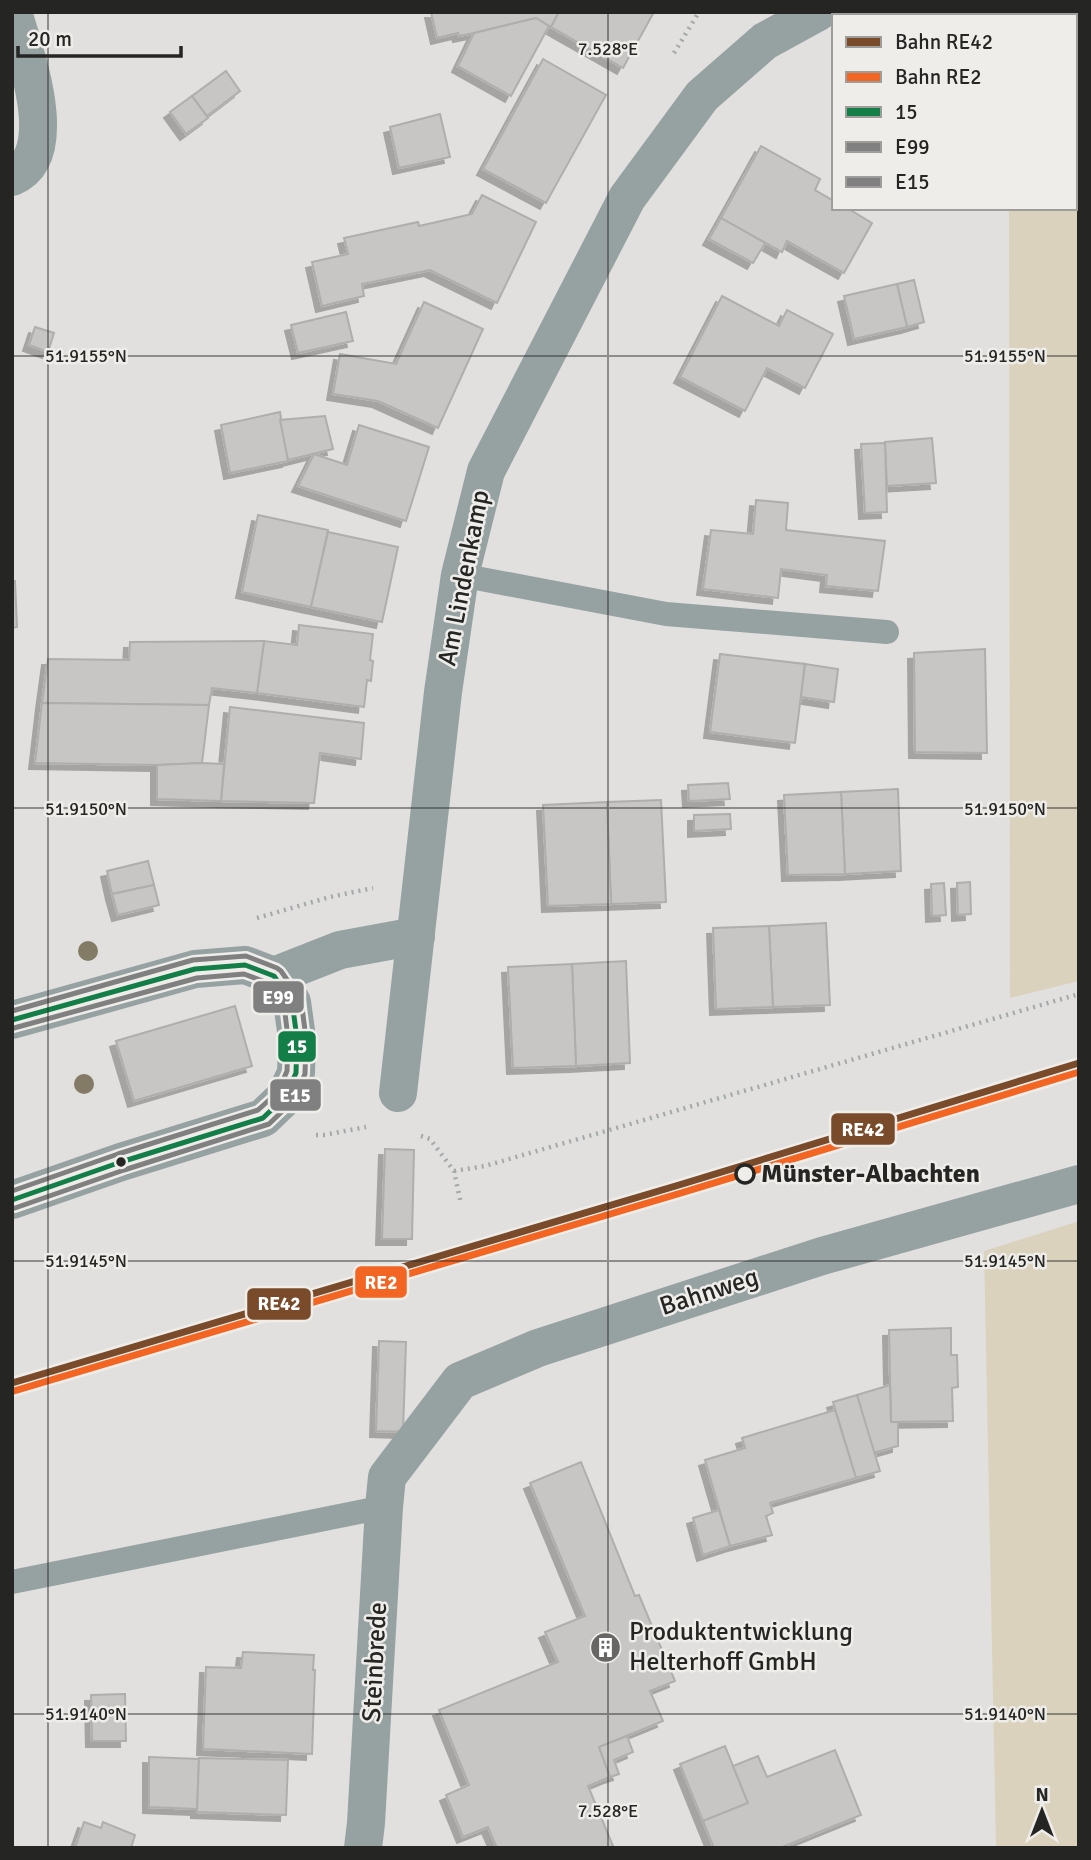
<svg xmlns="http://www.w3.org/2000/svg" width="1091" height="1860" viewBox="0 0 1091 1860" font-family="Signika,sans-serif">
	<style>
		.green { fill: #dbd2be }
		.building { fill: #c7c6c5; stroke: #aeaeac; stroke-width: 2; filter: url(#shadow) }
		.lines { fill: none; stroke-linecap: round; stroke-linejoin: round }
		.path { stroke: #a2a9a9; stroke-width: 4.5; stroke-dasharray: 2 5; stroke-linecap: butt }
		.lane { stroke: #96a2a2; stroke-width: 24 }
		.street { stroke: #96a2a2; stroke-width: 38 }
		.bus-1-casing { stroke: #efedea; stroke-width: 10 }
		.bus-2-casing { stroke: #efedea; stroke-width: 10 }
		.bus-3-casing { stroke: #efedea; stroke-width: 10 }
		.bus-1 { stroke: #137e48; stroke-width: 5 }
		.bus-2 { stroke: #808080; stroke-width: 5 }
		.bus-3 { stroke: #808080; stroke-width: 5 }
		.rail-1-casing { stroke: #efedea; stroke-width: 12 }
		.rail-2-casing { stroke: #efedea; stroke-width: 12 }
		.rail-1 { stroke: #7a4b2a; stroke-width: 7 }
		.rail-2 { stroke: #f26522; stroke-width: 7 }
		.tree { fill: #847b67 }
		.ticks { fill: none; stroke: #252523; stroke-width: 2; stroke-opacity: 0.45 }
		.bus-dot { fill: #252523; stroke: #efedea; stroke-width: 2.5 }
		.stop-dot { fill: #efedea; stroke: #252523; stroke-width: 3.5 }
		.labels { text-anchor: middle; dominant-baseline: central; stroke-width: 5; stroke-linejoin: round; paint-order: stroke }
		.street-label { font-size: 26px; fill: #252523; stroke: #efedea }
		.stop-label { font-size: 26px; font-weight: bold; fill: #252523; stroke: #efedea; text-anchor: start }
		.poi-label { font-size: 26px; fill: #252523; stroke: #efedea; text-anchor: start }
		.ticks-label { font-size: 18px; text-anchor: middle; fill: #252523; stroke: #efedea; stroke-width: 5; stroke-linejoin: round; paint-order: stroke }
		.line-badge { stroke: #efedea; stroke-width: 2.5 }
		.badge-label { font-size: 19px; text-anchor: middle; font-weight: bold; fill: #fff }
	</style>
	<defs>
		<filter id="shadow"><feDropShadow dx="-6" dy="6" stdDeviation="0" flood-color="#0004"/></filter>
	</defs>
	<rect width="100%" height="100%" fill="#e1e0de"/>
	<g class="green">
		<path d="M1075,90L1079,150V981L1010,998L1009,208H1075Z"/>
		<path d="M1079,1221V1848H996L984,1251Z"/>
	</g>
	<g class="building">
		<path d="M431,12H559L551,27L536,18L474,33L459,36L458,33L437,38Z"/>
		<path d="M559,12H654L623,68L551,27Z"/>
		<path d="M536,18L549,26L511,96L458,66L474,33Z"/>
		<path d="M543,59L606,95L546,203L483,169Z"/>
		<path d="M226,71L240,91L207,116L192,96Z"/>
		<path d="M192,96L208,118L186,134L170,112Z"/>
		<path d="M440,114L450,157L399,168L390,127Z"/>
		<path d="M761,146L820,179L815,190L834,201V208H847L872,223L844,273L787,241L782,252L721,218Z"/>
		<path d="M482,195L536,222L497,303L430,270L362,284L364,296L322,306L312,262L348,254L344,238L418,222L419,226L472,214Z"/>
		<path d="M721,218L765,243L753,263L709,239Z"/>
		<path d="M914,280L924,322L907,327L897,284Z"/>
		<path d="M897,284L907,327L854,339L844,296Z"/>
		<path d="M722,296L779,326L787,310L833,334L805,388L767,368L745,411L680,377Z"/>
		<path d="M424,302L483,329L438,428L378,401L333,394L340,354L396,364Z"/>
		<path d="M346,312L353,341L298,353L291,325Z"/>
		<path d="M35,327L54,333L48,352L29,345Z"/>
		<path d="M280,412L288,461L230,473L221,425Z"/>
		<path d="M325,416L333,449L288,460L280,420Z"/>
		<path d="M359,425L429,447L406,521L298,486L314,454L347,465Z"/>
		<path d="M932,438L936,483L887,486L885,442Z"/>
		<path d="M885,443L887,512L865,513L861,444Z"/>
		<path d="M756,500L788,503L786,530L885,541L878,591L826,586L827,575L781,569L778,598L703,589L711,530L753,534Z"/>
		<path d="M258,515L328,530L311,607L242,592Z"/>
		<path d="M328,532L398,547L382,622L311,607Z"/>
		<path d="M12,581H15L17,627L12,628Z"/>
		<path d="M299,625L373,634L370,660L373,661L371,681L367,680L364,707L257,693L264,641L297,645Z"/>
		<path d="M264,641L257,693L212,688L209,705L42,703L48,659L129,660L130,642Z"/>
		<path d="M985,649L987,753L915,752L914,653Z"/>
		<path d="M720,654L805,664L795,743L710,732Z"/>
		<path d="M805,664L838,669L834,702L801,697Z"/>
		<path d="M42,703L209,705L202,763L157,765L35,763Z"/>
		<path d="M230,707L364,723L361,759L320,753L314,803L221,801Z"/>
		<path d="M202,763L224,764L221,801L157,799V765Z"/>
		<path d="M728,783L730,799L689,801L688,785Z"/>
		<path d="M898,789L901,871L845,874L841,792Z"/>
		<path d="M841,792L845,874L788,875L784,795Z"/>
		<path d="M661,800L666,902L611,904L607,802Z"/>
		<path d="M607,802L611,904L548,906L543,805Z"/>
		<path d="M730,814L731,829L694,831V815Z"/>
		<path d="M148,861L154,885L112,894L107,871Z"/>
		<path d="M970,882L971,914L958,915L957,883Z"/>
		<path d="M944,883L946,915L932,916L931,884Z"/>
		<path d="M154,885L159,905L118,915L112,894Z"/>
		<path d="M826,923L830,1005L773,1007L769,926Z"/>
		<path d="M769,926L773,1007L716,1009L713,928Z"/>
		<path d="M626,961L630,1063L576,1066L572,964Z"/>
		<path d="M572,964L576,1066L513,1068L508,967Z"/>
		<path d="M235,1006L252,1066L134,1101L116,1041Z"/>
		<path d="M385,1149L414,1150L412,1239H382Z"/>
		<path d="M951,1328V1355H957L958,1387L952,1388L953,1421L891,1422L889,1330Z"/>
		<path d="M379,1341L406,1342L403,1432L376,1431Z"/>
		<path d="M890,1385L891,1422H898V1446L873,1453L857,1395Z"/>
		<path d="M857,1395L880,1471L856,1478L833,1402Z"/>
		<path d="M835,1410L856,1478L770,1503L773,1513L766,1516L772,1535L730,1546L705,1460L745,1448L742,1438Z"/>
		<path d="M581,1462L635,1596L639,1595L675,1681L650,1691L663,1721L599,1747L610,1777L588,1786L613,1846L609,1848H497L488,1827L463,1837L446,1795L469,1785L439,1710L558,1662L545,1632L585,1616L530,1483Z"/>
		<path d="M719,1510L730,1546L703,1555L693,1518Z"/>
		<path d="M243,1652L314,1655L313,1670H315L312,1754L203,1749L206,1667L241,1668Z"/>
		<path d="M125,1694L126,1741H92L91,1695Z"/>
		<path d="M627,1736L633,1752L614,1760L619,1774L610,1777L599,1747Z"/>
		<path d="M725,1746L748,1803L703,1821L680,1764Z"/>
		<path d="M835,1750L861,1815L780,1848H714L703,1821L748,1803L733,1766L758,1756L767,1777Z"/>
		<path d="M149,1757L199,1759L197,1809L149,1807Z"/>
		<path d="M199,1758L288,1760L286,1815L197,1812Z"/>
		<path d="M84,1822L101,1828L103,1822L135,1835L131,1848H75Z"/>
	</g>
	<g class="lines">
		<g class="path">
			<path d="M674,53L699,12"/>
			<path d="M257,918L330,897L373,888"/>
			<path d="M316,1135H324L366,1127"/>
			<path d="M421,1136L430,1139L454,1171L461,1204"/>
			<path d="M454,1171L485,1166L1079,994"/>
		</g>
		<g class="lane">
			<path d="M460,575L666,614L887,632"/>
			<path d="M12,1582L384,1507"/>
		</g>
		<g class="street">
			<path d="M12,177C64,155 24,51 13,12"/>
			<path d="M274,976L340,950L416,936"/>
			<path d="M12,1020L195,969L245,965L274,976L292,1002L297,1038L296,1073L285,1097L263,1118L121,1162L12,1200"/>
			<path d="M398,1093L443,692L460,575L486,471L627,198L702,96L765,41L818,12"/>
			<path d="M363,1848L366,1823L384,1507L387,1477L460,1381L538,1348L822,1256L1079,1184"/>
		</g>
		<defs>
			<path id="bus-1" d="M12,1020L195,969L245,965L274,976L292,1002L297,1038L296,1073L285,1097L263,1118L121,1162L12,1200"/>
			<path id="bus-2" d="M12,1191L118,1154L258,1110L278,1092L287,1071L288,1038L284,1005L268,983L244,974L197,978L14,1028"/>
			<path id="bus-3" d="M12,1011L193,960L246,956L277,968L281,971L301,1000L306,1038L305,1074L292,1102L269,1124L124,1170L15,1208"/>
		</defs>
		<use href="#bus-1" class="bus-1-casing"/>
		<use href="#bus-2" class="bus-2-casing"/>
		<use href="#bus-3" class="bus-3-casing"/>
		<use href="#bus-1" class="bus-1"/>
		<use href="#bus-2" class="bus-2"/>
		<use href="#bus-3" class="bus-3"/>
		<defs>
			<path id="rail-1" d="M12,1383L679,1185L1079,1063"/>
			<path id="rail-2" d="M14,1391L681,1193L1079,1072"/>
		</defs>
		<use href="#rail-1" class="rail-1-casing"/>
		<use href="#rail-2" class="rail-2-casing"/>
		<use href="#rail-1" class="rail-1"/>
		<use href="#rail-2" class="rail-2"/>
	</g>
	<g class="tree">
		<circle cx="88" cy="951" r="10"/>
		<circle cx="84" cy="1084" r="10"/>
	</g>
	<path class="ticks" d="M48,12V1848M608,12V1848M12,356H1079M12,808H1079M12,1261H1079M12,1714H1079"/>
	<defs>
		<symbol id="building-disc" viewBox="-11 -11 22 22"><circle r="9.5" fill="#676664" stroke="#efedea"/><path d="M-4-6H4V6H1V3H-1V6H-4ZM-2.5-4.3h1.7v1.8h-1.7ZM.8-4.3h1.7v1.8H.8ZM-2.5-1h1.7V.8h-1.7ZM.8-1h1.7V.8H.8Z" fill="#fff"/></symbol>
	</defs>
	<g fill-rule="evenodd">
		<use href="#building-disc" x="588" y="1630" width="35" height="35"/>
	</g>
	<circle class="bus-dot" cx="121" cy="1162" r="6"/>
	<circle class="stop-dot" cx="745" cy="1174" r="9"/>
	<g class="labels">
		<g class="street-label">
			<text transform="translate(464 578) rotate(-79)">Am Lindenkamp</text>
			<text transform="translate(709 1292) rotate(-18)">Bahnweg</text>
			<text transform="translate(375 1662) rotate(-87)">Steinbrede</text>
		</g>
		<g class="stop-label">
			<text x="761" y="1174">Münster-Albachten</text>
		</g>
		<g class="poi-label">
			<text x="629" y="1632">Produktentwicklung<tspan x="629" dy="30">Helterhoff GmbH</tspan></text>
		</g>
	</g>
	<g class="ticks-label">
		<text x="608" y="55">7.528°E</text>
		<text x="86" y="362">51.9155°N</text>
		<text x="1005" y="362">51.9155°N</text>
		<text x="86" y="815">51.9150°N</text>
		<text x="1005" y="815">51.9150°N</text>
		<text x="86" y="1267">51.9145°N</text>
		<text x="1005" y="1267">51.9145°N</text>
		<text x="86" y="1720">51.9140°N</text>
		<text x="1005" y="1720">51.9140°N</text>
		<text x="608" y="1817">7.528°E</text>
	</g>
	<g class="line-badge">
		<rect x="252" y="980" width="53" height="34" rx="7" fill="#808080"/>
		<rect x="277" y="1030" width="40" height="33" rx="7" fill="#137e48"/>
		<rect x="269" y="1078" width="53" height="34" rx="7" fill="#808080"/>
		<rect x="830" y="1112" width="66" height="34" rx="7" fill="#7a4b2a"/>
		<rect x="354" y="1265" width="54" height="34" rx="7" fill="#f26522"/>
		<rect x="246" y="1287" width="66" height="34" rx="7" fill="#7a4b2a"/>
	</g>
	<g class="badge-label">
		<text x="278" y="1004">E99</text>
		<text x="297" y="1053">15</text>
		<text x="295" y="1102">E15</text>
		<text x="863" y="1136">RE42</text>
		<text x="381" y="1289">RE2</text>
		<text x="279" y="1310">RE42</text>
	</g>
	<rect width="1091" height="1860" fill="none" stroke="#252523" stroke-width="28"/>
	<rect x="832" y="14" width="245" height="196" fill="#efedea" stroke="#9e9d9a" stroke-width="2"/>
	<rect x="846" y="37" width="35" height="10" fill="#7a4b2a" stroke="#9e9d9a" stroke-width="2"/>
	<text x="895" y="49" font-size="21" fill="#252523">Bahn RE42</text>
	<rect x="846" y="72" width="35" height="10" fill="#f26522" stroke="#9e9d9a" stroke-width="2"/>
	<text x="895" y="84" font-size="21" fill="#252523">Bahn RE2</text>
	<rect x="846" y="107" width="35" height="10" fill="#137e48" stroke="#9e9d9a" stroke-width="2"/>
	<text x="895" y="119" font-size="21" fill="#252523">15</text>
	<rect x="846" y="142" width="35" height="10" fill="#808080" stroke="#9e9d9a" stroke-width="2"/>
	<text x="895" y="154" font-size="21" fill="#252523">E99</text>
	<rect x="846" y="177" width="35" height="10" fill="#808080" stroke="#9e9d9a" stroke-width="2"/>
	<text x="895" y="189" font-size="21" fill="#252523">E15</text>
	<g transform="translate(1042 1811)" stroke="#efedea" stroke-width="5" paint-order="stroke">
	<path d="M0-5L12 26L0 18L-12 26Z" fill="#252523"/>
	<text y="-10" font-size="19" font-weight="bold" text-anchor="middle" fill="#252523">N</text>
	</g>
	<path d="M18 46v10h163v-10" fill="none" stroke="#252523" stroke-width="3.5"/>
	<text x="28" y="46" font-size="21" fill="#252523" stroke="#efedea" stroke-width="5" paint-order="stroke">20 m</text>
</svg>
